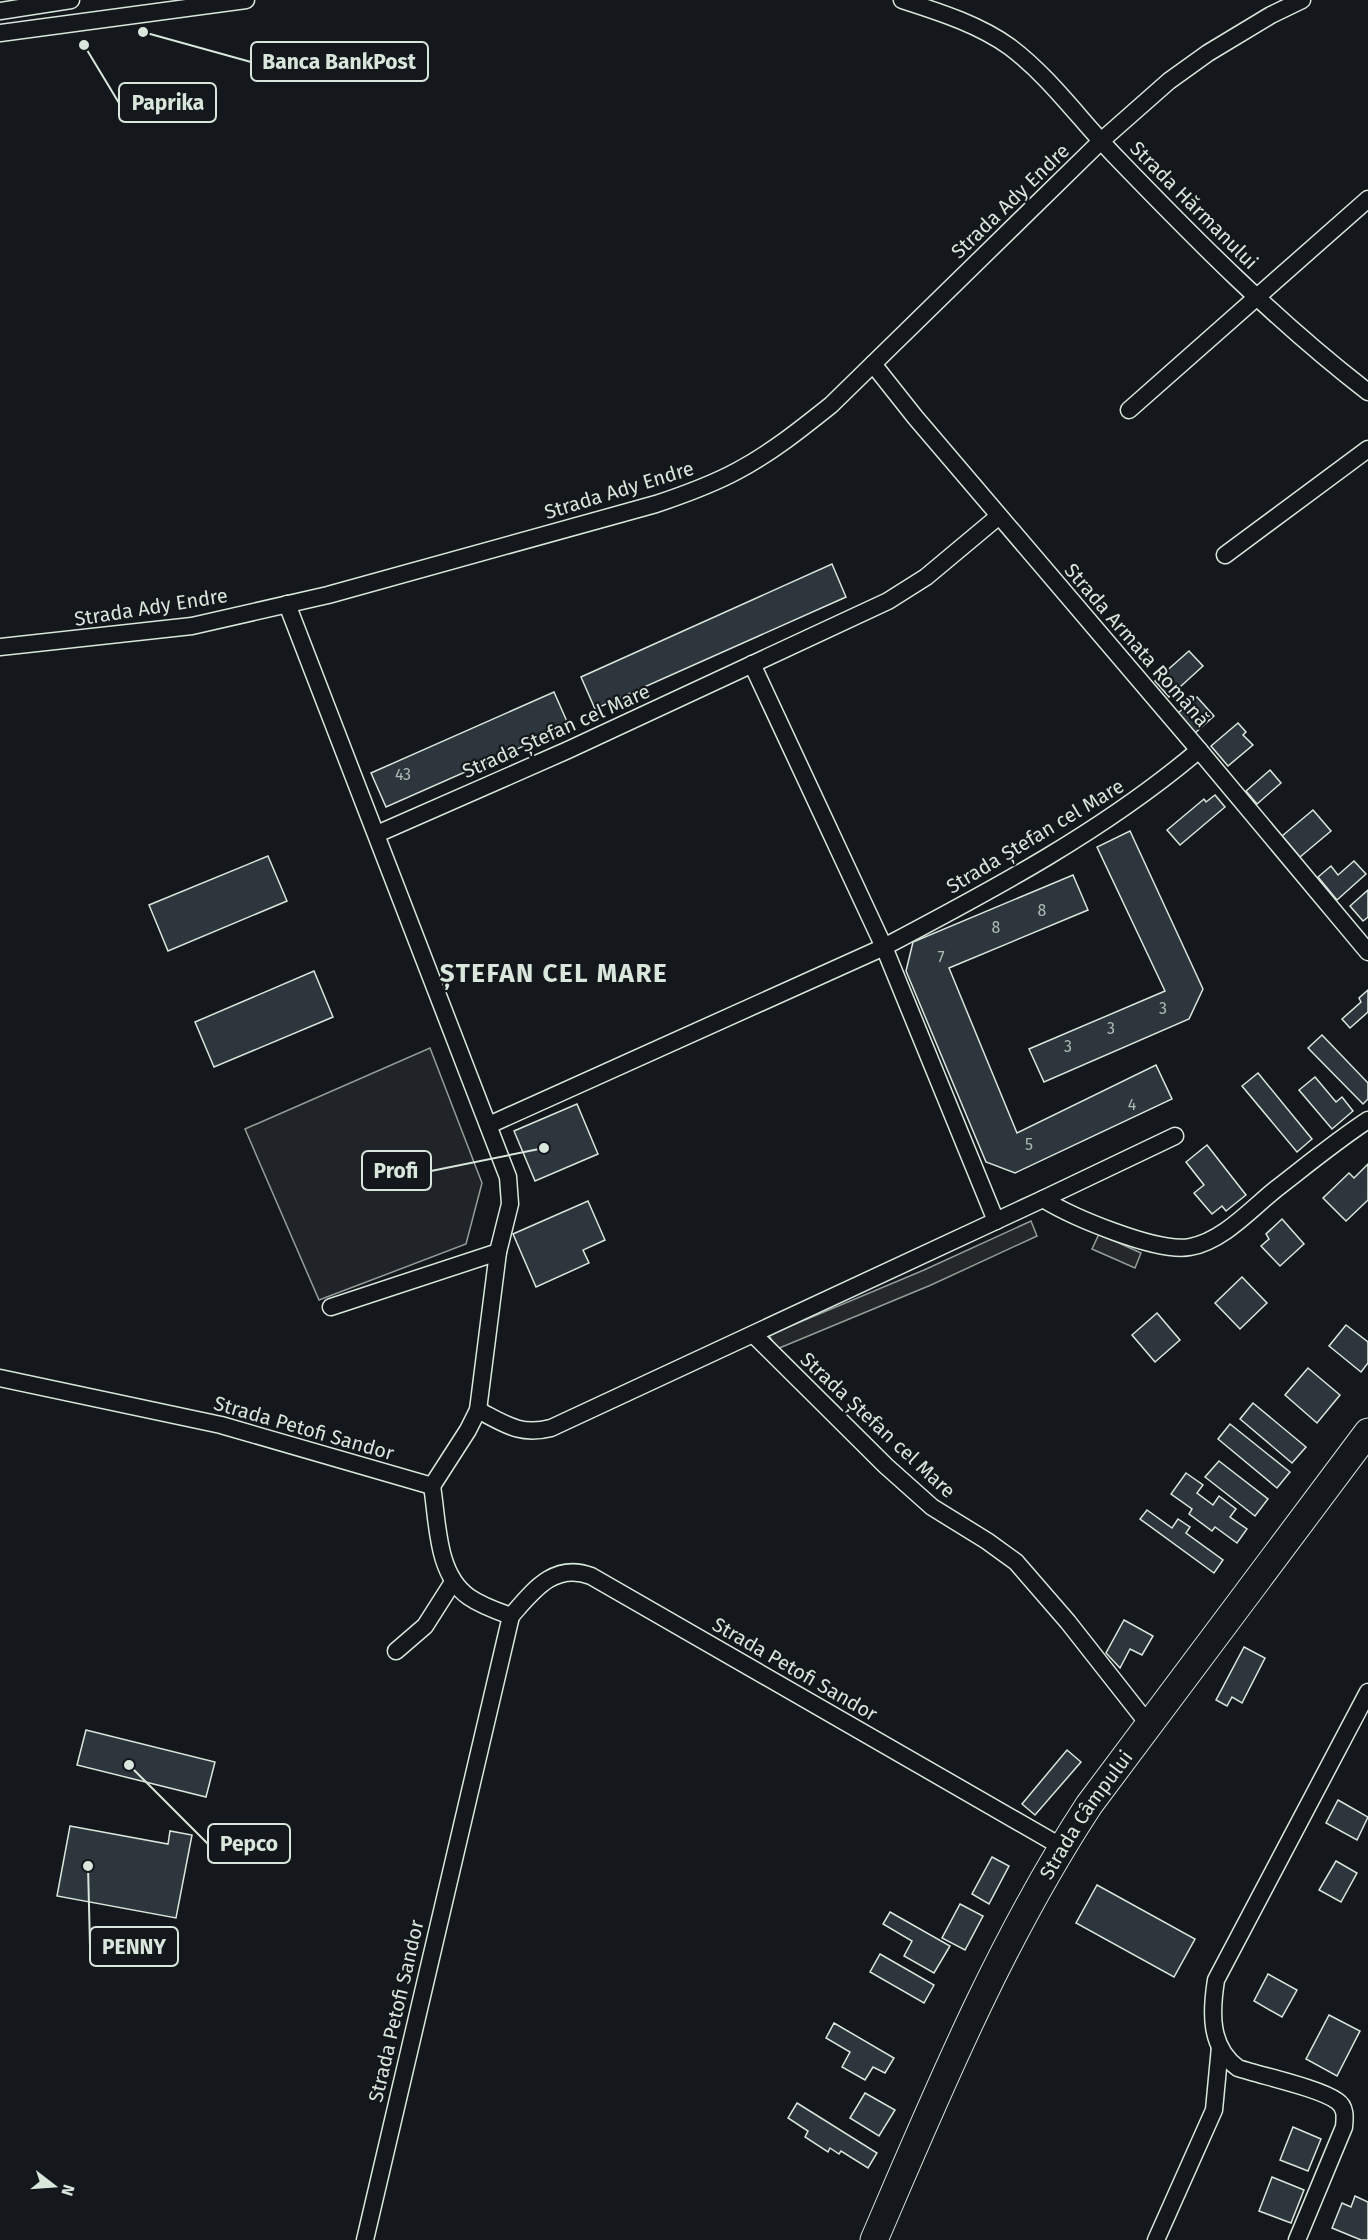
<svg xmlns="http://www.w3.org/2000/svg" width="1368" height="2240" viewBox="0 0 1368 2240" font-family="'Fira Sans',sans-serif">
	<style>
		.green { fill: #202428; stroke: #939e99; stroke-width: 1.5 }
		.parking { fill: #24282b; stroke: #939e99; stroke-width: 1.5 }
		.building { fill: #2c363c; stroke: #d8e6dc; stroke-width: 1.5 }
		.lines { fill: none; stroke-linecap: round; stroke-linejoin: round }
		.minor-casing { stroke: #d8e6dc; stroke-width: 19 }
		.primary-casing { stroke: #d8e6dc; stroke-width: 29 }
		.minor { stroke: #14181c; stroke-width: 16 }
		.primary { stroke: #14181c; stroke-width: 27 }
		.labels { text-anchor: middle; dominant-baseline: central; stroke-width: 4.5; stroke-linejoin: round; paint-order: stroke }
		.number-label { font-size: 16px; fill: #adbab4 }
		.street-label { font-size: 20px; fill: #d8e6dc; stroke: #14181c }
		.district-label { font-size: 26px; font-weight: bold; letter-spacing: 1.5px; fill: #d8e6dc; stroke: #14181c }
		.leader { fill: none; stroke: #d8e6dc; stroke-width: 2 }
		.callout-dot { fill: #d8e6dc; stroke: #14181c; stroke-width: 2 }
		.callout { fill: #14181c; stroke: #d8e6dc; stroke-width: 2 }
		.callout-label { font-size: 21px; text-anchor: middle; font-weight: bold; fill: #d8e6dc }
	</style>
	<rect width="100%" height="100%" fill="#14181c"/>
	<path class="green" d="M430,1048L482,1183L466,1244L319,1300L245,1129Z"/>
	<g class="parking">
		<path d="M1031,1221L1037,1236L931,1285L777,1349L769,1335L924,1270Z"/>
		<path d="M1099,1234L1141,1253L1135,1268L1092,1249Z"/>
	</g>
	<g class="building">
		<path d="M832,564L846,597L595,709L581,677Z"/>
		<path d="M1189,651L1203,666L1169,697L1155,681Z"/>
		<path d="M554,692L569,726L386,807L371,773Z"/>
		<path d="M1197,697L1214,716L1195,733L1178,713Z"/>
		<path d="M1238,723L1246,732L1243,735L1253,745L1228,766L1211,746Z"/>
		<path d="M1270,770L1281,783L1257,804L1246,791Z"/>
		<path d="M1215,795L1225,807L1180,845L1167,830L1204,799L1206,802Z"/>
		<path d="M1313,810L1331,831L1300,857L1282,836Z"/>
		<path d="M1130,831L1203,989L1189,1019L1044,1082L1029,1049L1165,991L1097,847Z"/>
		<path d="M268,856L287,901L168,951L149,905Z"/>
		<path d="M1354,861L1366,874L1337,900L1318,877L1331,866L1338,875Z"/>
		<path d="M1073,875L1088,910L949,968L1017,1133L1156,1065L1172,1099L1015,1173L986,1162L906,971L913,942Z"/>
		<path d="M1368,890V917L1363,921L1350,906Z"/>
		<path d="M314,971L333,1017L214,1067L195,1022Z"/>
		<path d="M1368,990V1012L1350,1028L1342,1019L1361,1002L1359,998Z"/>
		<path d="M1322,1035L1368,1083V1099L1363,1104L1308,1048Z"/>
		<path d="M1258,1073L1312,1139L1297,1152L1242,1086Z"/>
		<path d="M1315,1077L1336,1102L1342,1097L1353,1111L1332,1129L1299,1090Z"/>
		<path d="M577,1104L598,1154L535,1181L514,1131Z"/>
		<path d="M1207,1145L1246,1195L1226,1211L1222,1206L1212,1214L1194,1193L1204,1185L1186,1162Z"/>
		<path d="M1368,1164V1200L1346,1221L1323,1198L1349,1173L1354,1178Z"/>
		<path d="M588,1201L605,1240L583,1250L589,1263L536,1287L513,1234Z"/>
		<path d="M1282,1219L1304,1244L1280,1266L1261,1246L1269,1239L1266,1234Z"/>
		<path d="M1242,1277L1267,1303L1240,1329L1215,1303Z"/>
		<path d="M1157,1313L1180,1340L1155,1362L1132,1335Z"/>
		<path d="M1346,1325L1368,1342V1363L1361,1372L1329,1346Z"/>
		<path d="M1308,1368L1340,1395L1317,1423L1285,1395Z"/>
		<path d="M1253,1403L1306,1447L1292,1463L1240,1419Z"/>
		<path d="M1230,1424L1290,1472L1277,1488L1218,1439Z"/>
		<path d="M1219,1461L1268,1499L1255,1516L1205,1477Z"/>
		<path d="M1186,1473L1203,1485L1197,1493L1213,1505L1219,1496L1236,1509L1230,1517L1247,1529L1237,1543L1215,1527L1212,1531L1189,1514L1192,1509L1171,1494Z"/>
		<path d="M1147,1510L1172,1528L1178,1519L1190,1527L1186,1533L1223,1560L1214,1573L1140,1519Z"/>
		<path d="M1124,1620L1153,1636L1142,1655L1130,1649L1120,1668L1106,1653Z"/>
		<path d="M1244,1647L1265,1658L1242,1703L1232,1697L1227,1706L1216,1700Z"/>
		<path d="M86,1730L215,1762L206,1797L77,1765Z"/>
		<path d="M1067,1750L1081,1762L1035,1815L1022,1804Z"/>
		<path d="M1338,1800L1368,1817L1357,1840L1326,1823Z"/>
		<path d="M70,1826L168,1844L170,1831L192,1835L176,1918L57,1896Z"/>
		<path d="M992,1857L1009,1866L989,1904L972,1894Z"/>
		<path d="M1336,1861L1357,1873L1341,1902L1319,1890Z"/>
		<path d="M1097,1885L1195,1939L1174,1977L1076,1923Z"/>
		<path d="M960,1904L983,1916L965,1950L942,1938Z"/>
		<path d="M890,1912L950,1946L934,1973L904,1956L912,1941L883,1924Z"/>
		<path d="M880,1954L934,1985L924,2003L870,1972Z"/>
		<path d="M1268,1974L1297,1990L1282,2017L1254,2001Z"/>
		<path d="M1329,2015L1360,2031L1337,2076L1306,2059Z"/>
		<path d="M834,2023L894,2058L885,2073L873,2067L865,2080L842,2067L850,2052L826,2038Z"/>
		<path d="M865,2093L895,2110L879,2136L850,2118Z"/>
		<path d="M797,2103L877,2153L868,2168L841,2151L839,2154L830,2148L828,2152L805,2137L808,2131L788,2118Z"/>
		<path d="M1293,2127L1321,2139L1308,2171L1280,2160Z"/>
		<path d="M1272,2177L1304,2190L1291,2223L1259,2211Z"/>
		<path d="M1355,2196L1368,2202V2240H1361L1332,2228L1342,2203L1351,2207Z"/>
	</g>
	<g class="lines">
		<defs>
			<g id="minor">
				<path d="M902,0C939,12 978,24 1010,47C1050,77 1080,120 1115,156C1195,239 1276,321 1368,392"/>
				<path d="M0,11L71,0"/>
				<path d="M0,33L246,0"/>
				<path d="M873,364L915,417L1199,750L1368,952"/>
				<path d="M1129,410L1368,199"/>
				<path d="M1225,555L1368,449"/>
				<path d="M287,604L508,1177L510,1204L498,1252L478,1410L468,1430L432,1486"/>
				<path d="M0,647L192,626L328,595L656,504C683,495 711,485 737,471C771,453 801,429 831,405L1101,141L1169,81L1208,53L1271,15L1302,0"/>
				<path d="M752,664L884,947L996,1221"/>
				<path d="M377,834L568,750L888,601L926,577L999,516"/>
				<path d="M489,1125L884,947C994,889 1105,830 1199,750"/>
				<path d="M1043,1199C1072,1217 1157,1253 1190,1247C1223,1241 1251,1209 1276,1189C1307,1165 1336,1141 1368,1120"/>
				<path d="M331,1307L498,1252"/>
				<path d="M754,1335L886,1466L932,1507L987,1541L1016,1562L1068,1622L1149,1725"/>
				<path d="M0,1378L221,1425L432,1486"/>
				<path d="M478,1410C505,1424 520,1436 551,1428L1043,1199L1175,1136"/>
				<path d="M511,1616C533,1591 554,1562 591,1576L1062,1847"/>
				<path d="M396,1651L425,1626L453,1582"/>
				<path d="M365,2240L511,1616C497,1611 482,1606 469,1597C436,1574 438,1522 432,1486"/>
				<path d="M1156,2240L1214,2110L1220,2047"/>
				<path d="M1297,2240L1344,2127C1345,2117 1346,2107 1337,2101C1319,2088 1262,2076 1238,2068C1209,2047 1211,2012 1216,1980L1368,1692"/>
			</g>
			<g id="primary">
				<path id="s1" d="M874,2240C938,2091 1000,1941 1089,1805L1368,1432"/>
			</g>
		</defs>
		<use href="#minor" class="minor-casing"/>
		<use href="#primary" class="primary-casing"/>
		<use href="#minor" class="minor"/>
		<use href="#primary" class="primary"/>
	</g>
	<g class="labels">
		<g class="number-label">
			<text x="403" y="774">43</text>
			<text x="1042" y="910">8</text>
			<text x="996" y="927">8</text>
			<text x="941" y="957">7</text>
			<text x="1163" y="1008">3</text>
			<text x="1111" y="1028">3</text>
			<text x="1068" y="1046">3</text>
			<text x="1132" y="1104">4</text>
			<text x="1029" y="1144">5</text>
		</g>
		<g class="street-label">
			<text transform="translate(1010 201) rotate(-44)">Strada Ady Endre</text>
			<text transform="translate(1194 205) rotate(45)">Strada Hărmanului</text>
			<text transform="translate(619 490) rotate(-17)">Strada Ady Endre</text>
			<text transform="translate(151 607) rotate(-9)">Strada Ady Endre</text>
			<text transform="translate(1137 645) rotate(49)">Strada Armata Română</text>
			<text transform="translate(556 731) rotate(-24)">Strada Ștefan cel Mare</text>
			<text transform="translate(1035 836) rotate(-31)">Strada Ștefan cel Mare</text>
			<text transform="translate(878 1425) rotate(43)">Strada Ștefan cel Mare</text>
			<text transform="translate(304 1428) rotate(16)">Strada Petofi Sandor</text>
			<text transform="translate(795 1669) rotate(30)">Strada Petofi Sandor</text>
			<text stroke="none"><textPath href="#s1" startOffset="476">Strada Câmpului</textPath></text>
			<text transform="translate(396 2011) rotate(-77)">Strada Petofi Sandor</text>
		</g>
		<g class="district-label">
			<text x="554" y="973">ȘTEFAN CEL MARE</text>
		</g>
	</g>
	<path class="leader" d="M143 32L251 62M84 45L119 103M544 1148L431 1171M129 1765L208 1844M88 1866L90 1946"/>
	<g class="callout-dot">
		<circle cx="143" cy="32" r="6"/>
		<circle cx="84" cy="45" r="6"/>
		<circle cx="544" cy="1148" r="6"/>
		<circle cx="129" cy="1765" r="6"/>
		<circle cx="88" cy="1866" r="6"/>
	</g>
	<g class="callout">
		<rect x="251" y="42" width="177" height="39" rx="6"/>
		<rect x="119" y="83" width="97" height="39" rx="6"/>
		<rect x="362" y="1151" width="69" height="39" rx="6"/>
		<rect x="208" y="1824" width="82" height="39" rx="6"/>
		<rect x="90" y="1927" width="88" height="39" rx="6"/>
	</g>
	<g class="callout-label">
		<text x="339" y="69">Banca BankPost</text>
		<text x="168" y="110">Paprika</text>
		<text x="396" y="1178">Profi</text>
		<text x="249" y="1851">Pepco</text>
		<text x="134" y="1954">PENNY</text>
	</g>
	<g transform="translate(54 2186) rotate(107)" stroke="#14181c" stroke-width="4.5" paint-order="stroke">
	<path d="M0-4.5L10 22L0 15L-10 22Z" fill="#d8e6dc"/>
	<text y="-9" font-size="16" font-weight="bold" text-anchor="middle" fill="#d8e6dc">N</text>
	</g>
</svg>
